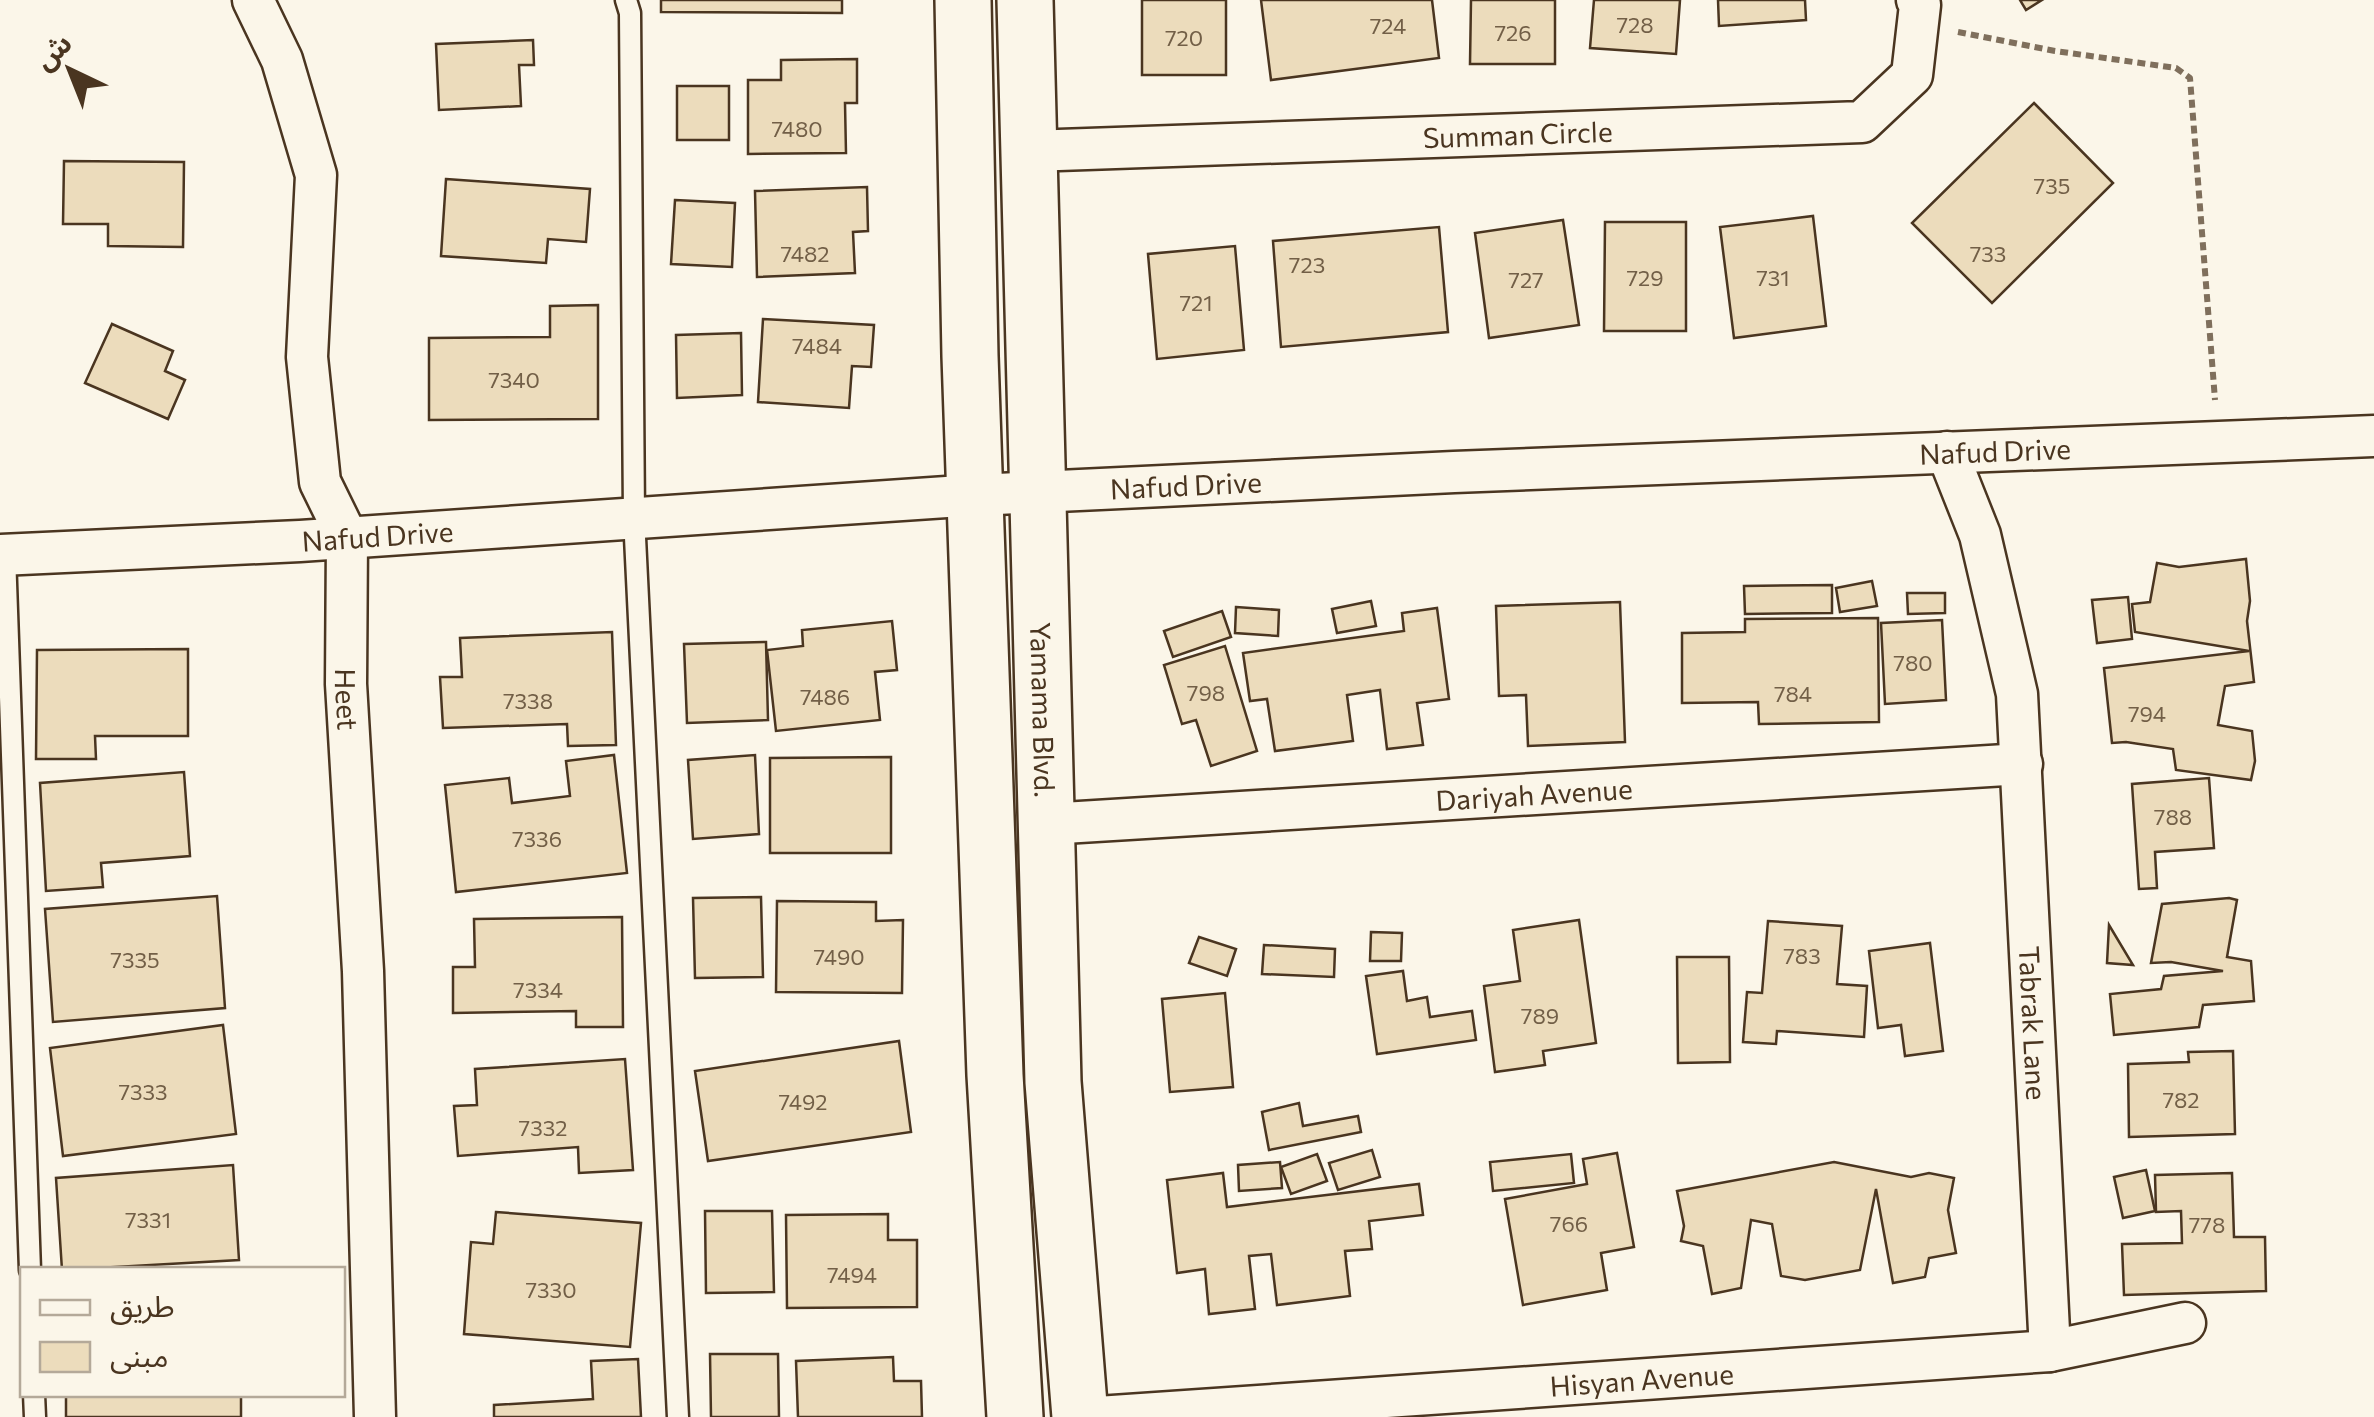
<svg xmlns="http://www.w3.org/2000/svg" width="2374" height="1417" viewBox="0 0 2374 1417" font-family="Commissioner,'Noto Sans Arabic',sans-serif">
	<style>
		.building { fill: #ecdcbc; stroke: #4a3520; stroke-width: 2.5 }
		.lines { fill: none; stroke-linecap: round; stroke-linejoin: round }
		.service-casing { stroke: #4a3520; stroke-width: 25 }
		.minor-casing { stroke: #4a3520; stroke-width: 45 }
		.secondary-casing { stroke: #4a3520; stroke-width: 60 }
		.path { stroke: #7f6f5c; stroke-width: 6; stroke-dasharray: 8 5; stroke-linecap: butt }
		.service { stroke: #fbf6e9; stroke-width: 20 }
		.minor { stroke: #fbf6e9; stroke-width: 40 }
		.secondary { stroke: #fbf6e9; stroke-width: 55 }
		.labels { text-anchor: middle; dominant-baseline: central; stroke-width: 8; stroke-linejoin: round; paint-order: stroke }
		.number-label { font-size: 22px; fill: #725f47 }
		.street-label { font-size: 28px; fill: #4a3520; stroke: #fbf6e9 }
	</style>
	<rect width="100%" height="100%" fill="#fbf6e9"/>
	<g class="building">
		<path d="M661,0H842V13L661,12Z"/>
		<rect x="1142" y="0" width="84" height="75"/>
		<path d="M1261,0H1432L1439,58L1271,80Z"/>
		<path d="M1471,0H1555V64H1470Z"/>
		<path d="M1594,0H1680L1676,54L1590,48Z"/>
		<path d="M1718,0H1805L1806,20L1719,26Z"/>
		<path d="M2020,0H2042L2026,10Z"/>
		<path d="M533,40L534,65H519L521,106L439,110L436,44Z"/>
		<path d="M857,59V103H845L846,153L748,154V80H781V60Z"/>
		<rect x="677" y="86" width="52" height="54"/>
		<path d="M2034,103L2113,183L1992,303L1912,223Z"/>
		<path d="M64,161L184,162L183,247L108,246V224H63Z"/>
		<path d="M446,179L590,189L586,242L548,239L546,263L441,256Z"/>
		<path d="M867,187L868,231L853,232L855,273L757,277L755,191Z"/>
		<path d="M675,200L735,203L732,267L671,264Z"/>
		<path d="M1813,216L1826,326L1734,338L1720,227Z"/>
		<path d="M1563,220L1579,325L1489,338L1475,233Z"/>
		<path d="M1605,222H1686V331H1604Z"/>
		<path d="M1439,227L1448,332L1281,347L1273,241Z"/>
		<path d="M1235,246L1244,350L1157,359L1148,254Z"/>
		<path d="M598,305V419L429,420V338L550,337V306Z"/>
		<path d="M763,319L874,325L871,367L852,366L849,408L758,402Z"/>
		<path d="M112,324L173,351L165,371L185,380L168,419L85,383Z"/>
		<path d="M741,333L742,395L677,398L676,335Z"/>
		<path d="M2246,559L2250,601L2247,621L2254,682L2225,686L2218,725L2252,731L2255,761L2251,780L2176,770L2173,749L2126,742L2112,743L2104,668L2249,651L2135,632L2132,604L2150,602L2157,563L2179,567Z"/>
		<path d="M1872,581L1877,606L1840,612L1836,588Z"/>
		<path d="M1832,585V613L1745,614L1744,586Z"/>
		<path d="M1907,593H1945V613L1908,614Z"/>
		<path d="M2128,597L2132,639L2097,643L2092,600Z"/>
		<path d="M1371,601L1376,626L1337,633L1332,609Z"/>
		<path d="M1620,602L1625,742L1528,746L1526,695L1499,696L1496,606Z"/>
		<path d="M1236,607L1279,610L1278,636L1235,633Z"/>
		<path d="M1437,608L1449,699L1417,703L1423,745L1387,749L1380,690L1347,695L1353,741L1275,751L1267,699L1250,701L1243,653L1404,631L1402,613Z"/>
		<path d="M1222,611L1231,637L1173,657L1164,631Z"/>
		<path d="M1878,618L1879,722L1759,724L1758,702L1682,703V633L1745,632V619Z"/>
		<path d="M1942,620L1946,700L1885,704L1881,623Z"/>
		<path d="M892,621L897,670L875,672L880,720L776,731L767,650L803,646L802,630Z"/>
		<path d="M612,632L616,745L568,746L567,724L443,728L440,677H462L460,638Z"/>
		<path d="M766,642L768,720L687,723L684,644Z"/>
		<path d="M1225,646L1257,751L1211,766L1196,720L1182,724L1164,665Z"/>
		<path d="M188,649V736H95L96,759H36L37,650Z"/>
		<path d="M614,755L627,873L456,892L445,785L509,778L512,803L570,796L566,761Z"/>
		<path d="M755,755L759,834L693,839L688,760Z"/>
		<path d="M891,757V853H770V758Z"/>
		<path d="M184,772L190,856L101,863L103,887L46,891L40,783Z"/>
		<path d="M2209,778L2214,848L2155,852L2157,888L2139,889L2132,784Z"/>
		<path d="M217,896L225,1008L53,1022L45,909Z"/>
		<path d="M761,897L763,977L695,978L693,898Z"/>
		<path d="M2229,898L2237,900L2227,957L2251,961L2254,1001L2203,1005L2199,1027L2114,1035L2110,994L2161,989L2164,976L2223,971L2171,962L2151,963L2162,904Z"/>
		<path d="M777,901L876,902V921L903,920L902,993L776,992Z"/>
		<path d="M622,917L623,1027H576V1011L453,1013V967H475L474,919Z"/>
		<path d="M1579,920L1596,1043L1543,1051L1545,1065L1495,1072L1484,986L1520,981L1513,930Z"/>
		<path d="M1768,921L1842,926L1837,984L1867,986L1864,1037L1777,1031L1776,1044L1743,1042L1747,992L1762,993Z"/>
		<path d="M2109,925L2133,965L2107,963Z"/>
		<path d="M1371,932L1402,933L1401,961H1370Z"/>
		<path d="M1199,937L1236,949L1227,976L1189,963Z"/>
		<path d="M1930,943L1943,1051L1905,1056L1901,1025L1878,1028L1869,951Z"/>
		<path d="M1264,945L1335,949L1334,977L1262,974Z"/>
		<path d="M1677,957H1729L1730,1062L1678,1063Z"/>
		<path d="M1403,971L1407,1001L1427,997L1430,1017L1472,1011L1476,1040L1377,1054L1366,976Z"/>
		<path d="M1225,993L1233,1087L1170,1092L1162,999Z"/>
		<path d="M223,1025L236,1134L63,1156L50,1048Z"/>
		<path d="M899,1041L911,1132L708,1161L695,1071Z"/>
		<path d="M2233,1051L2235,1134L2129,1137L2128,1064L2189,1062L2188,1052Z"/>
		<path d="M625,1059L633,1170L579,1173L578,1147L458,1156L454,1106L477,1105L475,1069Z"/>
		<path d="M1299,1103L1303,1126L1358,1116L1361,1132L1269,1150L1262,1112Z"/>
		<path d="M1372,1150L1380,1177L1338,1190L1329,1163Z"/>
		<path d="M1617,1153L1634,1247L1601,1253L1607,1290L1523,1305L1505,1199L1587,1184L1583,1159Z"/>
		<path d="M1317,1154L1327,1181L1291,1194L1281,1167Z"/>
		<path d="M1571,1154L1574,1183L1493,1191L1490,1162Z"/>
		<path d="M1280,1162L1282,1188L1239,1191L1238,1165Z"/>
		<path d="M1834,1162L1911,1177L1929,1173L1954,1178L1948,1210L1956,1253L1929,1258L1925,1277L1893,1283L1876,1189L1860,1270L1805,1280L1781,1276L1772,1224L1751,1220L1741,1288L1712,1294L1703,1246L1681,1241L1684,1226L1677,1191Z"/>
		<path d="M233,1165L239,1260L62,1270L56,1178Z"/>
		<path d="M2146,1170L2155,1211L2123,1218L2114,1177Z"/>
		<path d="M1223,1173L1227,1207L1419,1184L1423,1215L1369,1221L1372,1249L1345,1251L1350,1296L1277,1305L1271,1254L1249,1256L1255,1309L1209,1314L1205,1269L1177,1273L1167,1180Z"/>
		<path d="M2232,1173L2234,1237H2265L2266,1291L2124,1295L2122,1244L2182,1243L2181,1211L2156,1212L2155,1175Z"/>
		<path d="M705,1211H772L774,1292L706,1293Z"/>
		<path d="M496,1212L641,1223L630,1347L464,1334L471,1242L493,1244Z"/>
		<path d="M888,1214V1240H917V1307L787,1308L786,1215Z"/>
		<path d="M710,1354H778L779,1417H711Z"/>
		<path d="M893,1357L894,1381H921L922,1417H798L796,1361Z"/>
		<path d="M638,1359L641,1417H494V1405L593,1399L591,1361Z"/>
		<rect x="66" y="1394" width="175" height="23"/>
	</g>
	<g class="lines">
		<defs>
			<g id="service">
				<path d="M626,0L630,13L634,517L678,1417"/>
				<path d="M5,554L30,1270"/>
				<path d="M34,1394L35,1417"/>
			</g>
			<g id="minor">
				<path id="s1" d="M253,0L282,60L316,175L307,357L320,482L347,537L346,684L363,971L375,1417"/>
				<path id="s2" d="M1030,151L1862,122L1912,75L1920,5L1917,0"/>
				<path id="s3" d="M1947,452L1980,535L2017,694L2050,1351"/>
				<path id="s4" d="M0,555L300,541L976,495L1454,472L2374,436"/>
				<path id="s5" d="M1047,824L2022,764"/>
				<path id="s6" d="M1098,1417L2050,1351L2185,1323"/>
			</g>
			<g id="secondary">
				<path d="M963,0L970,356L995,1075L1015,1417"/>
				<path id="s7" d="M1025,0L1053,1082L1080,1417"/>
			</g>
		</defs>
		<use href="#service" class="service-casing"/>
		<use href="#minor" class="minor-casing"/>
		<use href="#secondary" class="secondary-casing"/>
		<path class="path" d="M1958,32L2055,51L2176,68L2190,78L2215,400"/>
		<use href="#service" class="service"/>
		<use href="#minor" class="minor"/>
		<use href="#secondary" class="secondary"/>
	</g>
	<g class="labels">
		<g class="number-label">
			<text x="1635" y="24">728</text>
			<text x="1388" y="25">724</text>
			<text x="1513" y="32">726</text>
			<text x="1184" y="37">720</text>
			<text x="797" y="128">7480</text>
			<text x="2052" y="185">735</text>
			<text x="805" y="253">7482</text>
			<text x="1988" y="253">733</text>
			<text x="1307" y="264">723</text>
			<text x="1645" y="277">729</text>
			<text x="1773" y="277">731</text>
			<text x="1526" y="279">727</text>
			<text x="1196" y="302">721</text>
			<text x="817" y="345">7484</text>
			<text x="514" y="379">7340</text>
			<text x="1913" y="662">780</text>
			<text x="1206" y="692">798</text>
			<text x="1793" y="693">784</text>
			<text x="825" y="696">7486</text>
			<text x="528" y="700">7338</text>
			<text x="2147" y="713">794</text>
			<text x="2173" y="816">788</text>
			<text x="537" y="838">7336</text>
			<text x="1802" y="955">783</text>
			<text x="839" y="956">7490</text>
			<text x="135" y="959">7335</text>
			<text x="538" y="989">7334</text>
			<text x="1540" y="1015">789</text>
			<text x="143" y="1091">7333</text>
			<text x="2181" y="1099">782</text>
			<text x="803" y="1101">7492</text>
			<text x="543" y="1127">7332</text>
			<text x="148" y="1219">7331</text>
			<text x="1569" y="1223">766</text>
			<text x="2207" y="1224">778</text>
			<text x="852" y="1274">7494</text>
			<text x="551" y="1289">7330</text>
		</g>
		<g class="street-label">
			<text stroke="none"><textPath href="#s2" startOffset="488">Summan Circle</textPath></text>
			<text stroke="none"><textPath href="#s4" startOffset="1998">Nafud Drive</textPath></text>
			<text stroke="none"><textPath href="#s4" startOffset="1188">Nafud Drive</textPath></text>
			<text stroke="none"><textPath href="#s4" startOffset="378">Nafud Drive</textPath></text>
			<text stroke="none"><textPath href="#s1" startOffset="718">Heet</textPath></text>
			<text stroke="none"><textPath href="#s7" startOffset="710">Yamama Blvd.</textPath></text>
			<text stroke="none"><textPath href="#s5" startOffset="488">Dariyah Avenue</textPath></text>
			<text stroke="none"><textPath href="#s3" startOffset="582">Tabrak Lane</textPath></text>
			<text stroke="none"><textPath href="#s6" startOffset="545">Hisyan Avenue</textPath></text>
		</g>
	</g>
	<rect x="20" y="1267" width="325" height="130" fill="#fbf6e9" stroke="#b4a999" stroke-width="2.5"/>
	<rect x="40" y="1300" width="50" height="15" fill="#fbf6e9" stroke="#b4a999" stroke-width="2.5"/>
	<text x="110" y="1317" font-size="30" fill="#4a3520">طريق</text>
	<rect x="40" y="1342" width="50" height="30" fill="#ecdcbc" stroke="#b4a999" stroke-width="2.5"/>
	<text x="110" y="1367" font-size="30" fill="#4a3520">مبنى</text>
	<g transform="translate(70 70) rotate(317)" stroke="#fbf6e9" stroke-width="8" paint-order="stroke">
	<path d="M0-8L18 38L0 25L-18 38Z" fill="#4a3520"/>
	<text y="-15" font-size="28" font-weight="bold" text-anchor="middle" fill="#4a3520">ش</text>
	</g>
</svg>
